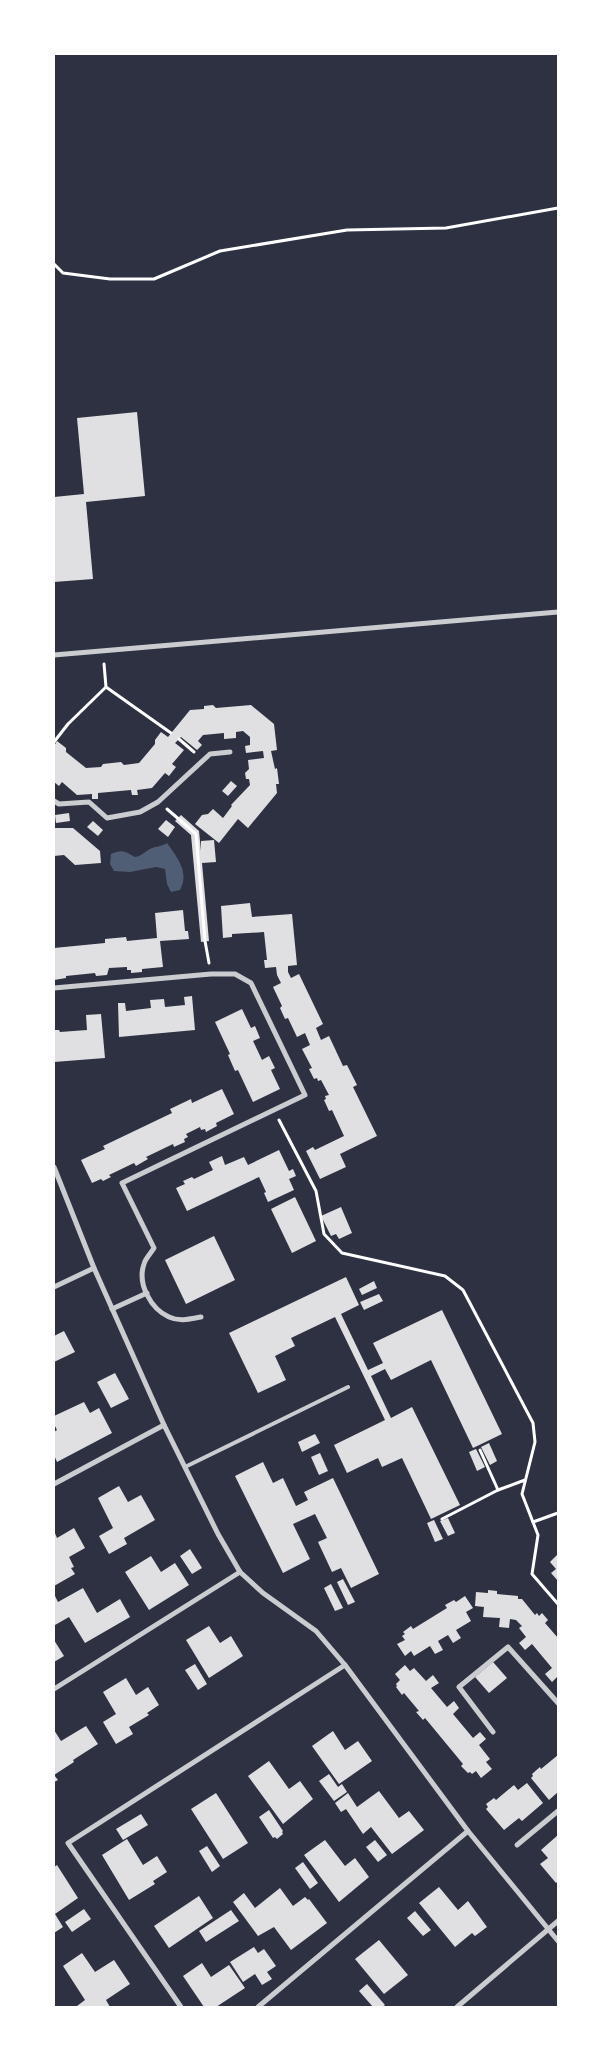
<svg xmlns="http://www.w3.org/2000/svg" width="612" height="2061" viewBox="0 0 612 2061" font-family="'Alegreya Sans',sans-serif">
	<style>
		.water { fill: #4f5d75 }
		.building { fill: #e0e0e3 }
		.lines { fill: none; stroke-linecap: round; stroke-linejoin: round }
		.path { stroke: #fff; stroke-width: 3 }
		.service { stroke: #caccd0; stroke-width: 4 }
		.minor { stroke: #caccd0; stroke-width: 5 }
	</style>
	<rect width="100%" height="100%" fill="#2d3142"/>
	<path class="water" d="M167,843C177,857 190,873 180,890L171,892L167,884L165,869L156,867L130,872L114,871L110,864L111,854C122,849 125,851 135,857C142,856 144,852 150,849C156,846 161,847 167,843Z"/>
	<g class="building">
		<path d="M137,412L145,496L86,502L93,579L54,582V497L84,494L77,418Z"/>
		<path d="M213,705L216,708L251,705L274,724L277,750L271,751L275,769L277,768L279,784H276L277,793L248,828L238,819L219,843L195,824L202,815L208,814L213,809L223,818L232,806L231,805L250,785L249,779H246L245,773L249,769L248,760L264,758L263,751L246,753L245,746L250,745V737L243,731L236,732V738L224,739V733L203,735L198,741L202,745L197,750L181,737L175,743L184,750L172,764L176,767L169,776L165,773L152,788L137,790L138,795H132L131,790L98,793V799H92V794L77,795L62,782L59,786L54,782V746L57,741L66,748V752L86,768L101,767L103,764L121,762L124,765L139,763L155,744V740L161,732L168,737L190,710L204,709V706Z"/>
		<path d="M231,781L237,786L228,796L222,791Z"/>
		<path d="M69,813L70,821L56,823L55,815Z"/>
		<path d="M181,815L199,831L201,851V841L214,840L216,862L202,863L209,941L201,942L191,835L175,821Z"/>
		<path d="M166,820L175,827L168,837L158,829Z"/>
		<path d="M93,821L103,830L98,836L87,827Z"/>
		<path d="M54,828H73L100,851L101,863L75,865L64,855L54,856Z"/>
		<path d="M250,903L252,917L292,914L297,965L288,966V972L291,978L299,974L323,1024L316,1028L321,1040L329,1036L343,1066L347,1065L357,1085L353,1087L377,1136L340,1154L346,1167L320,1179L306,1151L313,1147L315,1150L344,1136L332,1110L329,1111L324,1100L326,1099L325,1096L329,1095L321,1080L318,1081L317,1078L314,1079L309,1069L312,1068L302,1049L310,1045L305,1033L297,1037L288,1018L285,1019L280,1008L282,1006L273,987L281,983L277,975L276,967L265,968L264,960H267L264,932L232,934V937L223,938L221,906Z"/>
		<path d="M183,910L185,931H188L189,939L160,941L163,967L142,969V972L131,973V970H127V967L109,968L107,975L96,976L95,973L66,976V978L54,980V948L105,943V939L126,937L127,941L157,938L155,913Z"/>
		<path d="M192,996L195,1030L119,1037L118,1003H125L126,1011L151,1008L150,1000L164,999L165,1007L185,1005L184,997Z"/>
		<path d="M242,1009L251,1028L255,1026L260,1038L253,1041L262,1060L269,1056L275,1068L271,1070L280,1089L253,1102L238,1070L235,1071L228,1055L230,1054L215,1022Z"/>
		<path d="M101,1014L105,1058L54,1062V1030H59L60,1032L87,1030L86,1015Z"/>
		<path d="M222,1089L234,1114L216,1123L217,1126L206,1132L205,1129L201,1130L200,1127L186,1134L188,1137L184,1139L185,1142L174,1147L173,1144L146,1157L148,1159L136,1166L134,1163L109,1175L111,1177L103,1181L101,1179L92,1183L81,1160L105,1149L103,1146L172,1113L170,1109L191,1099L192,1103Z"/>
		<path d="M279,1150L289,1171L293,1169L296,1176L289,1179L294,1190L268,1202L264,1193L266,1192L259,1177L187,1211L176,1188L185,1184L183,1181L192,1177L194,1179L213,1170L209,1162L222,1156L225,1165L244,1157L248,1165Z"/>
		<path d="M295,1197L316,1241L292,1253L271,1209Z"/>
		<path d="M341,1207L352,1233L339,1239L336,1234L331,1236L321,1216Z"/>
		<path d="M214,1236L235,1280L186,1304L165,1260Z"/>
		<path d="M346,1277L359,1305L341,1314L368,1370L383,1363L373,1343L442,1310L502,1434L473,1448L431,1360L391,1380L385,1369L371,1376L391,1418L412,1407L460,1505L431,1519L402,1458L382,1467L378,1458L347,1473L334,1445L385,1420L335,1317L291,1338L295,1346L275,1356L286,1380L258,1393L229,1333Z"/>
		<path d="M374,1281L377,1288L362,1295L359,1289Z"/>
		<path d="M379,1294L383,1301L364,1310L360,1302Z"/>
		<path d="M64,1331L75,1352L54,1362V1336Z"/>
		<path d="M115,1373L129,1399L111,1408L97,1382Z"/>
		<path d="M84,1402L90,1413L99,1408L112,1433L57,1462L54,1455V1432L57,1430L54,1424V1416Z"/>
		<path d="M315,1434L320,1443L302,1452L298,1442Z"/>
		<path d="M489,1443L497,1461L490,1465L481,1447Z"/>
		<path d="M476,1449L485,1467L477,1471L469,1452Z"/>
		<path d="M320,1453L328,1471L319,1475L311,1457Z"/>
		<path d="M263,1462L273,1483L283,1478L296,1506L308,1500L304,1492L333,1478L379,1574L351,1588L341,1568L332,1572L318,1542L327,1538L315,1514L293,1524L310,1559L283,1573L235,1476Z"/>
		<path d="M119,1486L128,1502L141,1495L155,1520L124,1538L127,1544L109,1554L99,1536L113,1528L98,1498Z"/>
		<path d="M448,1518L455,1533L448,1536L440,1521Z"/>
		<path d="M434,1520L443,1539L435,1542L427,1523Z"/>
		<path d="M74,1528L85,1548L69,1557L74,1567L71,1568L75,1574L54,1586V1531L57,1538Z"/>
		<path d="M190,1549L202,1568L192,1574L180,1556Z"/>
		<path d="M558,1554V1581L551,1573L556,1569L550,1562Z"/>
		<path d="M151,1556L161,1572L175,1563L189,1585L149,1610L125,1572Z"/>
		<path d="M343,1579L355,1602L348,1605L337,1582Z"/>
		<path d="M331,1584L343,1608L335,1611L324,1588Z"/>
		<path d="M83,1588L97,1613L120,1599L130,1617L85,1643L69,1617L55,1625L54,1622V1594L58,1602Z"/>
		<path d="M488,1590L497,1591V1594L518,1596V1599H522L535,1615L537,1613L539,1616L542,1613L548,1620L545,1623L558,1638V1676L552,1682L545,1674L552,1668L532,1644L525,1650L519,1643L526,1637L519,1628L522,1626L516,1620L510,1619L509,1628L499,1627L500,1618L483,1617L484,1607L475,1606L476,1592L488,1593Z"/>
		<path d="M465,1596L473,1608L466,1612L471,1621L456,1630L461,1638L453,1643L448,1635L438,1641L443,1650L435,1654L430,1646L414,1656L411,1651L405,1656L397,1644L405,1640L402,1636L405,1634L403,1632L411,1626L413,1629L447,1608L445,1605L454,1600L456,1602Z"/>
		<path d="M209,1626L220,1643L231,1636L243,1656L209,1678L186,1640Z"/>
		<path d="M54,1640L64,1656L54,1662Z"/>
		<path d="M493,1662L507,1678L489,1693L475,1677Z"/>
		<path d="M195,1664L207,1684L198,1690L185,1670Z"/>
		<path d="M405,1665L410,1671L414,1668L426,1681L433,1675L439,1683L431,1688L447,1707L454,1701L459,1708L453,1714L473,1738L480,1732L486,1739L479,1745L490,1759L486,1762L492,1769L481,1778L476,1771L472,1774L470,1772L468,1773L461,1766L463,1764L425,1718L423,1720L416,1712L419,1711L404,1693L402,1695L396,1687L397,1686L396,1684L400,1680L395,1674Z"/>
		<path d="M126,1678L136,1695L148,1687L159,1705L147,1713L149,1715L129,1727L133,1734L116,1744L103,1722L116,1714L103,1692Z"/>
		<path d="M86,1726L98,1744L73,1760L74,1762L54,1775L58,1780L54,1782V1730L61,1741Z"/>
		<path d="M333,1731L345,1750L358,1741L372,1761L339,1784L312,1746Z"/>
		<path d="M558,1755V1792L549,1800L531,1778L533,1776L532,1774L540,1767L541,1769Z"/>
		<path d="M269,1761L289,1789L300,1781L313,1799L283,1824L248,1776Z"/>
		<path d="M329,1774L338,1787L342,1784L347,1792L334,1801L319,1781Z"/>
		<path d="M527,1783L543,1803L522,1821L519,1818L504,1830L486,1809L488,1807L486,1804L494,1798L496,1800L514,1785L518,1790Z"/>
		<path d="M379,1791L399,1818L409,1811L424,1830L392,1854L371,1827L363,1834L346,1809L341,1812L335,1803L348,1793L357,1807Z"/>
		<path d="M216,1793L248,1843L223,1859L191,1809Z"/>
		<path d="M269,1810L283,1831L282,1832L283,1834L277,1839L275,1837L273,1838L259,1817Z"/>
		<path d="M141,1814L148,1825L123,1840L116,1829Z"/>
		<path d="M558,1835V1881L556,1883L540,1864L548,1858L541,1850Z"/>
		<path d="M127,1839L143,1865L157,1856L167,1872L153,1881L155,1884L129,1900L102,1855Z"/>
		<path d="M325,1840L345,1866L355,1858L369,1877L339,1902L304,1855Z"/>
		<path d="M375,1840L387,1855L378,1862L366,1847Z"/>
		<path d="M207,1846L220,1866L212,1872L199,1851Z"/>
		<path d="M303,1862L318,1883L310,1889L295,1868Z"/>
		<path d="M57,1865L78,1898L55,1914L63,1927L54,1933V1867Z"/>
		<path d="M439,1887L458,1910L468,1901L487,1927L475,1936L472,1933L455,1947L419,1903Z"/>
		<path d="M280,1888L293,1906L305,1897L308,1900L309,1899L327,1923L291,1950L274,1927L258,1936L233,1902L244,1893L255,1908Z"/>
		<path d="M199,1896L213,1918L169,1948L154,1926Z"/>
		<path d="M84,1909L91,1919L72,1932L65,1922Z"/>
		<path d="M231,1910L239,1921L206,1942L199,1931Z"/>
		<path d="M415,1911L431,1930L423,1936L407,1918Z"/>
		<path d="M379,1940L408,1975L384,1994L355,1959Z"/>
		<path d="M254,1947L258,1953L264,1949L276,1966L267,1972L272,1979L262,1985L255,1974L243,1982L230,1962Z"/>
		<path d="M82,1953L95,1972L114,1960L130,1984L106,2000L110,2007L77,2006L85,2000L63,1966Z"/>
		<path d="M202,1963L211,1977L229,1965L245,1988L216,2007H204L183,1976Z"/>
		<path d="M367,1984L385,2005L382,2007H373L359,1991Z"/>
	</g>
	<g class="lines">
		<g class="path">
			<path d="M54,264L63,273L110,279H154L220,251L347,230L446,228L558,208"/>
			<path d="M104,664L106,687L171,733"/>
			<path d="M179,739L194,752"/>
			<path d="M54,742L68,724L106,687"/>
			<path d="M167,809L196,834L205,941L209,963"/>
			<path d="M279,1120L316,1191L324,1234L342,1253L445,1276L463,1290L533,1423L535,1442L522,1494L538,1535L532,1574L558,1604"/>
			<path d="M480,1450L498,1490"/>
			<path d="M442,1519L498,1490L525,1480"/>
			<path d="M533,1522L558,1513"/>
		</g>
		<path class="service" d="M185,1467L348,1387"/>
		<g class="minor">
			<path d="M54,655L558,612"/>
			<path d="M54,801L59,804L89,802L107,818L140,812L158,802L210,754L230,752"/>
			<path d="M54,988L211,974H235L251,983L305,1095L122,1183L154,1248C151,1253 145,1259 144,1264C137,1284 151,1309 169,1317C180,1322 190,1319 201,1317"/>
			<path d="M54,1167L94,1268L164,1425L218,1534L240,1572L263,1593L316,1631L345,1665L468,1831L558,1941"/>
			<path d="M54,1287L94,1268"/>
			<path d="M112,1309L147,1293"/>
			<path d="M54,1484L164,1425"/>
			<path d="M54,1689L240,1572"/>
			<path d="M493,1732L459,1687L508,1647L558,1703"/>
			<path d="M517,1845L558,1811"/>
			<path d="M181,2007L68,1843L345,1665"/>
			<path d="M258,2007L468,1831"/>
			<path d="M457,2007L558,1921"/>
		</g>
	</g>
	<rect width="612" height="2061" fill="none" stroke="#ffffff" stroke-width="110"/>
</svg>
